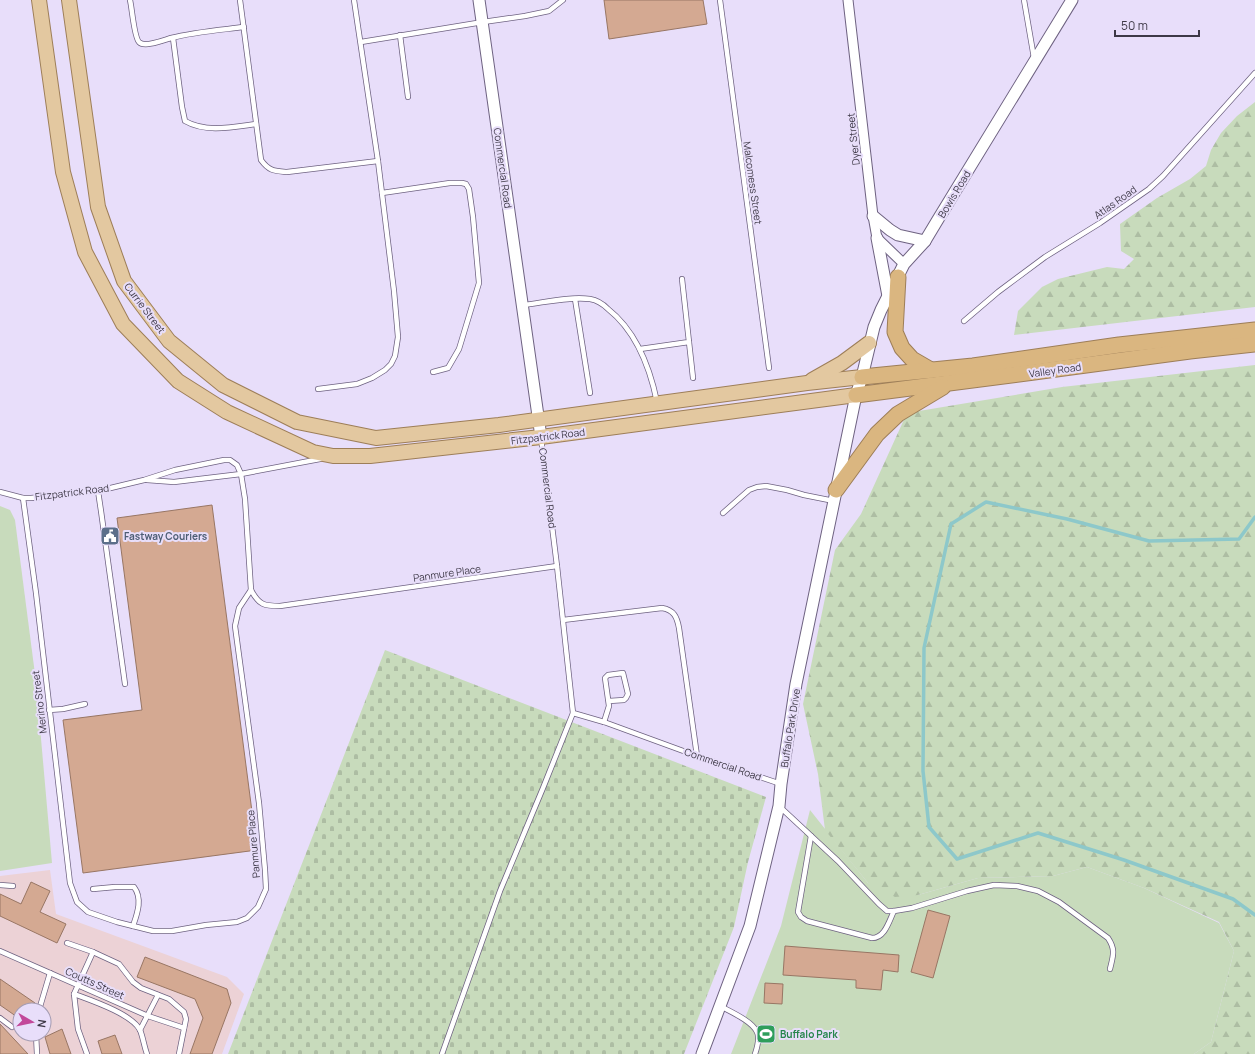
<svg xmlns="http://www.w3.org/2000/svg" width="1255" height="1054" viewBox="0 0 1255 1054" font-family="Manrope,sans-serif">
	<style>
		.commercial { fill: #ecd2d6; fill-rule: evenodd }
		.grass { fill: #c8dbbc }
		.forest { fill: url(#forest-firs) }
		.cemetery { fill: url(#cemetery-stones) }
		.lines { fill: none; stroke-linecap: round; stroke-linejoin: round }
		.stream { stroke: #8dc8ca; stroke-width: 3.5 }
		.building { fill: #d4a992; stroke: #987664 }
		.service-casing { stroke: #6e6281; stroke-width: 6 }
		.minor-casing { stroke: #6e6281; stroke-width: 11 }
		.tertiary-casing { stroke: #6e6281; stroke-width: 13 }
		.primary-casing { stroke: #9d7e58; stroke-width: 16 }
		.trunk-casing { stroke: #9d7e58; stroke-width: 17 }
		.service { stroke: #fff; stroke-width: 4.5 }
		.minor { stroke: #fff; stroke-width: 9 }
		.tertiary { stroke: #fff; stroke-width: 11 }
		.primary { stroke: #e3c8a0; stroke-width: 14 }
		.trunk { stroke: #dab680; stroke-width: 15 }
		.labels { text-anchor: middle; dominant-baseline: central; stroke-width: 4; stroke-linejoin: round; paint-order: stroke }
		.street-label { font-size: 10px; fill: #3d3846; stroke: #e8defa }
		.service-label { font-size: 10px; font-weight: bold; fill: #4e5e75; stroke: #e8defa; text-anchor: start }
		.leisure-label { font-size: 10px; font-weight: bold; fill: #27864d; stroke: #e8defa; text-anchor: start }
	</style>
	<defs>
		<pattern id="forest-firs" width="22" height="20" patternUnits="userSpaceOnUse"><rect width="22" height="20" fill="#c8dbbc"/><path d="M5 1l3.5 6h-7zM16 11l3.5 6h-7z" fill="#adbda3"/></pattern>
		<pattern id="cemetery-stones" width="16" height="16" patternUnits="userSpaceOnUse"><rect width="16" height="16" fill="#c8dbbc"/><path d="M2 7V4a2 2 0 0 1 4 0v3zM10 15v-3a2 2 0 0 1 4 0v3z" fill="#adbda3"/></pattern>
	</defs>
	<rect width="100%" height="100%" fill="#e8defa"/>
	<path class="commercial" d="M50,870L56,914L227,977L244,994L222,1054H0V876ZM20,1010H44V1034H20Z"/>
	<g class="grass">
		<path d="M0,506L10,510L15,520L36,682L52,863L0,871Z"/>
		<path d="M810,810L868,883L918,895L978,878L1053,876L1087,867L1144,888L1219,923L1234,951L1211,1042L1194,1054H731L781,926Z"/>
	</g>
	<g class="forest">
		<path d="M1255,102V307L1014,335L1018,311L1042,287L1058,279L1107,267L1124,269L1134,259L1121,251L1120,224L1157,198L1190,179L1206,166L1211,150L1221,133L1237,116Z"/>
		<path d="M1255,365V1054H1194L1211,1042L1234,951L1219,922L1144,888L1087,867L1053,876L978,878L918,895L895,897L868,883L825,830L818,774L803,704L835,550L861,514L907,413L1062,387Z"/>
	</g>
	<path class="cemetery" d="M385,650L766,797L748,862L734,927L684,1054H228Z"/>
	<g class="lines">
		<path class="stream" d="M1255,517L1239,539L1149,541L1067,519L986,502L951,524L924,648L923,771L929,827L957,859L1038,833L1124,860L1233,899L1255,915"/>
	</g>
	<g class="building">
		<path d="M604,0H703L707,24L609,39Z"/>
		<path d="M212,505L257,850L83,873L63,720L142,710L117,518Z"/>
		<path d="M31,882L50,891L40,912L66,924L57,943L0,916V894L21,904Z"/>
		<path d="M928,910L950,916L933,978L911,972Z"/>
		<path d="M785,946L899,955L898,972L883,970L881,990L856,988V980L783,975Z"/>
		<path d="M145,957L227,989L231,1003L212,1054H190L203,1018L195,999L137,977Z"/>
		<path d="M0,979L35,1003L30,1010H20V1019L0,1005Z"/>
		<path d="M765,983L783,984L782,1004L764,1003Z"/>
		<path d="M0,1024L28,1054H0Z"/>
		<path d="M62,1029L71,1054H50L45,1037Z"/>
		<path d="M115,1035L122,1054H102L98,1041Z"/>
	</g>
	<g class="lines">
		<defs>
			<g id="service">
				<path d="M130,0C132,8 134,37 139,42C144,48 164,40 171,38C194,32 220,30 244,27"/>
				<path d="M240,0L261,160C269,171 274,171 287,172L378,161"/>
				<path d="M720,0L769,368"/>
				<path d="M1024,0L1034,58"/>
				<path d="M400,35L408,97"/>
				<path d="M173,38L182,107L185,121C206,133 233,127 256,124"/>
				<path d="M361,42L483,22L525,16L549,11L563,0"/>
				<path d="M382,193L450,183H462L466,184L469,189L473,217L479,283L459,349L448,368L433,372"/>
				<path d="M575,299L590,393"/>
				<path d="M523,305C542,303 570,296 590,299C597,300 603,304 608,309C636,331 650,368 657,402"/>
				<path d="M964,321L998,292L1045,257L1100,223L1149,189L1163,176L1255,73"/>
				<path d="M689,342L693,378"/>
				<path d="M640,349L689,342L682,279"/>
				<path d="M318,389L357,384L372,378L385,370L391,364L395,356L398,337L394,291L378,161L354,0"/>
				<path d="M541,438L557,566L573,713L604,722L697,756L781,784"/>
				<path d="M147,480L174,482L241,474L320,459"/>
				<path d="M98,491L101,511L125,684"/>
				<path d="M0,492L23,498H31L98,491L144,480L175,470L224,460H230L237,465L241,474L245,499L251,590C259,605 264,606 280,606L557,566"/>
				<path d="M23,498L36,593L70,883L77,902L88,912L117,922L153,931H172L206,925L237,922L247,918L258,907L266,889L265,870L259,803L235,626L239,608L251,590"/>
				<path d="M723,513L749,490L757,487L766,486L787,490L804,495L834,501"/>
				<path d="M563,620L662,608C674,610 677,617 679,628L697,756"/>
				<path d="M49,710L63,709L85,704"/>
				<path d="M604,722L609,706L605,678L608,675L623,673L628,694L626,698L624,700L609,701"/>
				<path d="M780,807L838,861L879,904L887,911H894L912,908L967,891L994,885L1017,886L1038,891L1059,902L1108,938C1116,950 1113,956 1110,969"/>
				<path d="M811,836L798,912L801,917L807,921L872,938C885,938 889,921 894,911"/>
				<path d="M0,885L13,886"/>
				<path d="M93,889L115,887H134C143,899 137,914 133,926"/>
				<path d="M67,943L93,952L74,994L78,1029L87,1054"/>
				<path d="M0,951L148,1016L184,1028"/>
				<path d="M93,952L119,964L133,982L141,988L169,999L184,1012L186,1019L179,1054"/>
				<path d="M74,994C90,1000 132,1014 140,1030C143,1037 144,1046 147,1054"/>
				<path d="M720,1006C731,1012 752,1021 757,1032C760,1038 757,1048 755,1054"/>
				<path d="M39,1010L50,973"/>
				<path d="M0,1018L12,1027"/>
				<path d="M140,1030L158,995"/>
				<path d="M36,1034L37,1054"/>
				<path d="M442,1054L500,891L543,788L573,713"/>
			</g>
			<path id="minor" d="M848,0L873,216L877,238L904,264"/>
			<g id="tertiary">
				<path d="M479,0L541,437"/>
				<path d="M873,216L890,230L898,235L925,241"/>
				<path d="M877,238L888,296"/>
				<path d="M702,1054L750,926L779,806L781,784L796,684L856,395L862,377L874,327L881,310L904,264L925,241L937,221L1072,0"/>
			</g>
			<g id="primary">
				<path d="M39,0L63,172L85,252L123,324L178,381L227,412L313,452L333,456H370L541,437L856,395"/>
				<path d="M69,0L98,207L124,281L169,341L223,385L297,422L376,438L499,425L807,383L862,377"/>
				<path d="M812,380L842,363L869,343"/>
			</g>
			<g id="trunk">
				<path d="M898,277L895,332L902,348L912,359L931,370"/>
				<path d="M862,377L973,366L1119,345L1255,330"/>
				<path d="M856,395L1034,372L1190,351L1255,344"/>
				<path d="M836,490L877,434L898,414L943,387"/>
			</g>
		</defs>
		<use href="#service" class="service-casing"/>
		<use href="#minor" class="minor-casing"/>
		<use href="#tertiary" class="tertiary-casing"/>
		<use href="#primary" class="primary-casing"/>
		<use href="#trunk" class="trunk-casing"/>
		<use href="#service" class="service"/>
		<use href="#minor" class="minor"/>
		<use href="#tertiary" class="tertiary"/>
		<use href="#primary" class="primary"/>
		<use href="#trunk" class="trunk"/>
	</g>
	<defs>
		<symbol id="civic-square" viewBox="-11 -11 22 22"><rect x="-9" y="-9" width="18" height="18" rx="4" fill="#5c6f8a" stroke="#e8defa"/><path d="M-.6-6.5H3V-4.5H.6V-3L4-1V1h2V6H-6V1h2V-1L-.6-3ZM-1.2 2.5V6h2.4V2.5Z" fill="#fff"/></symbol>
		<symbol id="stadium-square" viewBox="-11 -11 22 22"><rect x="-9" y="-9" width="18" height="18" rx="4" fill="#2e9e5b" stroke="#e8defa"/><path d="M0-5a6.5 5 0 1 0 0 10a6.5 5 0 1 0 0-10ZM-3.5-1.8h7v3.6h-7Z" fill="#fff"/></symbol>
	</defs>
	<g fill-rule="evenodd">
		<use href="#civic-square" x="99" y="525" width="22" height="22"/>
		<use href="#stadium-square" x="755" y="1023" width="22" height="22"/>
	</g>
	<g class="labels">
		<g class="street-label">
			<text transform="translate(853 139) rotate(-96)">Dyer Street</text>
			<text transform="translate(503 168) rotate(82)">Commercial Road</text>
			<text transform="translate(753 183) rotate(82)">Malcomess Street</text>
			<text transform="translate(954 194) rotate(-59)">Bowls Road</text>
			<text transform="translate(1115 202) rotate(-35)">Atlas Road</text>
			<text transform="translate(145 308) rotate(53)">Currie Street</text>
			<text transform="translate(1055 370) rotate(-8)">Valley Road</text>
			<text transform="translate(548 436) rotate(-7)">Fitzpatrick Road</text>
			<text transform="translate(548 488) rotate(83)">Commercial Road</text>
			<text transform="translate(72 492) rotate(-7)">Fitzpatrick Road</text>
			<text transform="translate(447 573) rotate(-8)">Panmure Place</text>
			<text transform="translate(39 702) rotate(-97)">Merino Street</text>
			<text transform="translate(790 728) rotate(-81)">Buffalo Park Drive</text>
			<text transform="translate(723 764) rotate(19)">Commercial Road</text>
			<text transform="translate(253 844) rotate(-95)">Panmure Place</text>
			<text transform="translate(95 983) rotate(24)">Coutts Street</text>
		</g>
		<g class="service-label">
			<text x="124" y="536">Fastway Couriers</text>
		</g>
		<g class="leisure-label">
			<text x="780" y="1034">Buffalo Park</text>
		</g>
	</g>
	<g transform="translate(32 1022) rotate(99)"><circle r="19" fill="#e8defa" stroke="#a49cb2"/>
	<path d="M0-3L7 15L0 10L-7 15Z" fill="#c2489a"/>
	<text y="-6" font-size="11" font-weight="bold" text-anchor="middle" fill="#3d3846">N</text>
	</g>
	<path d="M1115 30v6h84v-6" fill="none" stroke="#3d3846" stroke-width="2"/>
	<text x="1121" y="30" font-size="12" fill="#3d3846" stroke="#e8defa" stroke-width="3" paint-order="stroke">50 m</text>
</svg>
